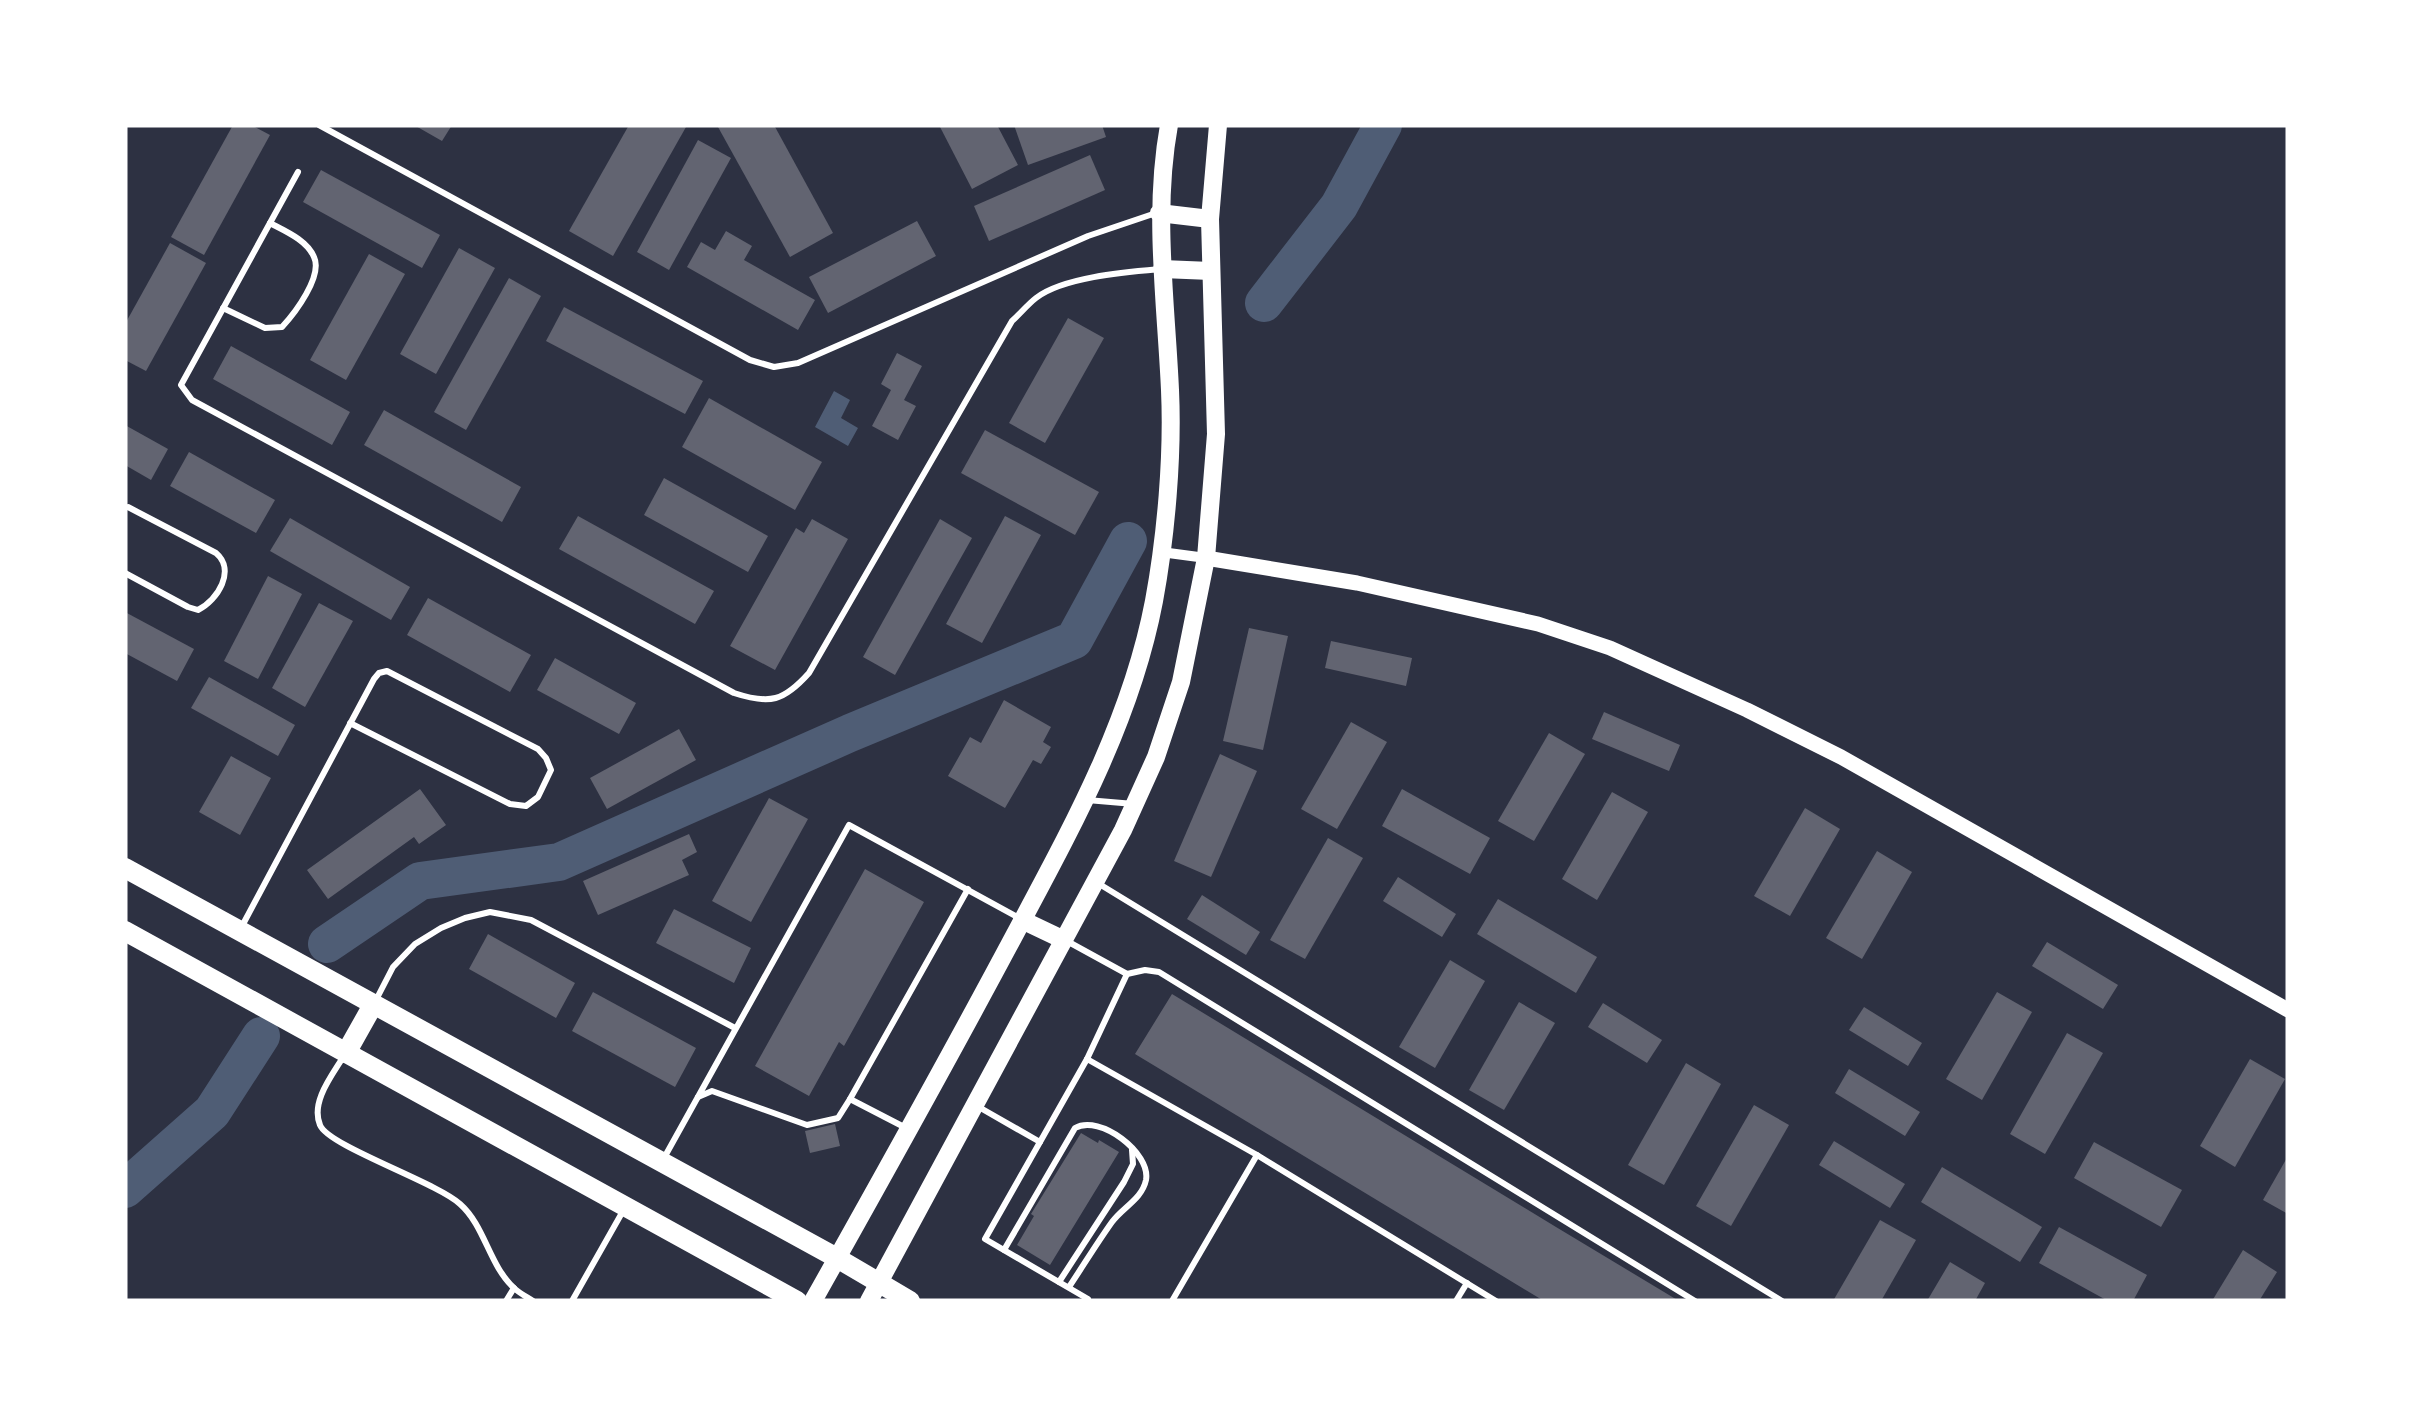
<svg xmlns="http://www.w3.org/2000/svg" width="2413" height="1426" font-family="Poppins,sans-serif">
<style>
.water{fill:#4f5d75}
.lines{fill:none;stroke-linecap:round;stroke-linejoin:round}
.river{stroke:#4f5d75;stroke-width:38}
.building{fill:#626471}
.service{stroke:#fff;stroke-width:6}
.minor{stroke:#fff;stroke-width:10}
.tertiary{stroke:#fff;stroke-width:15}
.secondary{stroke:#fff;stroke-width:18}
.primary{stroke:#fff;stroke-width:20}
</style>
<rect width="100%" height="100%" fill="#2d3142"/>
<path class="water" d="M834 391 850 400 841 418 858 428 848 446 815 427Z"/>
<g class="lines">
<g class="river">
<path d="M1264 303 1339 206 1383 125"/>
<path d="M327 944 420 881 559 862 850 733 1074 640 1128 541"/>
<path d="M125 1189 212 1112 261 1036"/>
</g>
</g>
<g class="building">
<path d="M233 125H251L270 135 204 255 171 237Z"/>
<path d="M414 125H452L442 141Z"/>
<path d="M629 125 686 127 613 256 569 231Z"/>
<path d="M721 125H774L833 233 790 257 718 127Z"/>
<path d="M939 125H997L1018 165 972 189Z"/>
<path d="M1014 125H1102L1106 137 1028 165Z"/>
<path d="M698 140 731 158 669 270 637 252Z"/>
<path d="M1090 155 1105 190 989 241 974 206Z"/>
<path d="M321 170 440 235 422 268 303 202Z"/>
<path d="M917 221 936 256 828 313 809 277Z"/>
<path d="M726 231 752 246 744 260 815 300 798 330 687 267 701 242 715 250Z"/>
<path d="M170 243 206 263 146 371 125 360V324Z"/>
<path d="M459 248 495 268 436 374 400 354Z"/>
<path d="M369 254 405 274 346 380 310 360Z"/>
<path d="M509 278 541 296 466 430 434 412Z"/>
<path d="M564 307 703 381 685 414 546 341Z"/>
<path d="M1068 318 1104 338 1045 443 1009 423Z"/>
<path d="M231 346 350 412 332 445 213 379Z"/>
<path d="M897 353 922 366 904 400 916 406 898 440 872 426 891 390 881 384Z"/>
<path d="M709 398 822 462 795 510 682 447Z"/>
<path d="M384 410 521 487 502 522 364 445Z"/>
<path d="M125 425 168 449 151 480 125 465Z"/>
<path d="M985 430 1099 492 1075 535 961 473Z"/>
<path d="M189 452 275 500 256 533 170 486Z"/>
<path d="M664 478 768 536 748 572 644 515Z"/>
<path d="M578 516 714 591 695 624 559 549Z"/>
<path d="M1005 516 1041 535 982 643 946 624Z"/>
<path d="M290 518 410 587 391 620 270 551Z"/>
<path d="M812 519 848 539 775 670 730 646 796 528 804 533Z"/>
<path d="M940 519 972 538 895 675 863 657Z"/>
<path d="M268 576 302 594 258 679 224 661Z"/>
<path d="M428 598 531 655 510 692 407 635Z"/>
<path d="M319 603 353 621 305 707 272 688Z"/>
<path d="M125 612 194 649 177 681 125 653Z"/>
<path d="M1249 628 1288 636 1263 750 1223 741Z"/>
<path d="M1331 641 1412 658 1406 686 1325 668Z"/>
<path d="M555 658 636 703 619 734 537 690Z"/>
<path d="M209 677 295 725 278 756 191 708Z"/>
<path d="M1004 700 1051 727 1043 742 1051 747 1041 764 1033 760 1005 808 948 776 970 737 981 743Z"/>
<path d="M1604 712 1680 745 1669 771 1592 739Z"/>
<path d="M1351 722 1387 742 1337 829 1301 809Z"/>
<path d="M679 729 696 760 607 809 590 778Z"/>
<path d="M1549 733 1585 754 1534 841 1498 821Z"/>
<path d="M1220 754 1257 771 1211 877 1174 861Z"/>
<path d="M231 756 271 778 240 835 199 812Z"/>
<path d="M420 789 446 825 419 844 414 837 328 899 307 870Z"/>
<path d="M1402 789 1490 838 1470 874 1382 826Z"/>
<path d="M1612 792 1648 812 1597 900 1562 879Z"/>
<path d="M769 798 808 819 751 922 712 901Z"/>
<path d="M1805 808 1840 829 1790 916 1754 896Z"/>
<path d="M689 834 697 852 682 860 689 875 598 915 583 881Z"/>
<path d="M1328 838 1363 858 1305 959 1270 940Z"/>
<path d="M1877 851 1912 872 1862 959 1826 938Z"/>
<path d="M865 869 924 902 844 1046 839 1042 809 1096 755 1066Z"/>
<path d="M1398 877 1456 914 1442 937 1383 901Z"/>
<path d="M1202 895 1260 932 1246 955 1187 919Z"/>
<path d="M1498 899 1597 957 1576 993 1477 934Z"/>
<path d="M674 909 751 948 734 983 656 943Z"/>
<path d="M488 934 575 983 556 1018 469 969Z"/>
<path d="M2047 942 2118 985 2103 1009 2032 966Z"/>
<path d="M1450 960 1485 981 1435 1068 1399 1047Z"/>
<path d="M593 992 696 1048 675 1087 572 1031Z"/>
<path d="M1997 992 2032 1012 1982 1100 1946 1079Z"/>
<path d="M1172 994 1556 1227 1679 1301H1544L1135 1054Z"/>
<path d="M1519 1002 1555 1023 1504 1110 1469 1090Z"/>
<path d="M1603 1003 1662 1040 1647 1063 1588 1027Z"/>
<path d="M1864 1007 1922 1043 1908 1066 1849 1030Z"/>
<path d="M2067 1033 2103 1053 2045 1154 2010 1134Z"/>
<path d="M2250 1059 2285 1079 2235 1167 2200 1146Z"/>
<path d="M1686 1063 1721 1084 1664 1185 1628 1165Z"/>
<path d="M1849 1069 1920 1112 1905 1136 1835 1093Z"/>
<path d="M1754 1105 1789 1125 1731 1226 1696 1206Z"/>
<path d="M835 1124 840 1146 810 1153 805 1131Z"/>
<path d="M1081 1133 1098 1143 1099 1140 1119 1152 1050 1265 1017 1245 1034 1216 1031 1214Z"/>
<path d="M1834 1141 1905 1184 1890 1208 1819 1165Z"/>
<path d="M2094 1142 2182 1190 2161 1227 2074 1178Z"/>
<path d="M2288 1156V1214L2263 1200Z"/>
<path d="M1942 1167 2042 1227 2020 1262 1921 1202Z"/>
<path d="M1880 1220 1916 1240 1881 1301H1833Z"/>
<path d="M2059 1227 2147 1275 2133 1301H2108L2039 1263Z"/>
<path d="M2243 1250 2277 1272 2259 1301H2212Z"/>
<path d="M1950 1262 1985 1283 1975 1301H1927Z"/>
</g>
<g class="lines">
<g class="service">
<path d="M319 125 750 360 774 367 798 363 1088 236 1156 213"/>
<path d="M298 172 181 385 192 400 734 693C770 705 784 701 809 673L1012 321C1020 314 1027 305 1036 298 1063 277 1127 272 1161 269"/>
<path d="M223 308 265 328 282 327C295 313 323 276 314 257 307 240 285 231 270 223"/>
<path d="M125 508 128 507 216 553C236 570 218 600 198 610L188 607 125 573"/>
<path d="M1087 800 1134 804"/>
<path d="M1096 882 1782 1301"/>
<path d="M241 928C285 845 329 762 374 679L379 673 387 671 538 749 546 758 551 770 538 797 526 806 510 804 350 723"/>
<path d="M1127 974 1145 970 1159 972 1695 1301"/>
<path d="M376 1000 393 967 415 944 441 928 465 918 490 912 531 920 735 1028"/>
<path d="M345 1054C334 1073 310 1101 320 1125 328 1146 436 1182 460 1204 485 1226 489 1265 514 1288 519 1293 527 1297 533 1301"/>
<path d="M1087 1059 1257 1155 1172 1301"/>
<path d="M698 1097 712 1091 807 1125 838 1118 850 1099 908 1129"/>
<path d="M850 1099 968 889"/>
<path d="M977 1106 1040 1142 1087 1059 1127 974 1065 940"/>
<path d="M1040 1142 985 1239 1088 1299"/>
<path d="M1257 1155 1496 1301"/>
<path d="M664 1158 849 825 1021 919"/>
<path d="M1004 1250 1075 1128C1100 1114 1151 1153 1146 1180 1142 1199 1123 1207 1112 1222 1097 1243 1083 1266 1069 1287"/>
<path d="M1059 1282 1124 1182 1133 1164 1132 1150"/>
<path d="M506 1301 514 1288"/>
<path d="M572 1301 623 1211"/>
<path d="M1456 1301 1467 1283"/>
</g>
<path class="minor" d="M1161 552 1206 558"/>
<path class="tertiary" d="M1206 558 1357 583 1538 624 1610 648 1747 710 1841 757 2288 1010"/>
<g class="secondary">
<path d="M1159 213 1210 219"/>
<path d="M1162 269 1211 271"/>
<path d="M1022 920 1064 940"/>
<path d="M813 1301C881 1180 949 1058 1014 936 1071 829 1131 722 1154 601 1166 536 1173 456 1170 390 1166 301 1153 213 1169 125"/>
<path d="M869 1301 1123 830 1156 757 1181 682 1206 558 1216 434 1210 219 1218 125"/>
</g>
<g class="primary">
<path d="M125 868 837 1258 910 1301"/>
<path d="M125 931 797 1301"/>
<path d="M346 1053 373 1005"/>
</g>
</g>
<rect width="2413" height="1426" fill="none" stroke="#ffffff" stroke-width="255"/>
</svg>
